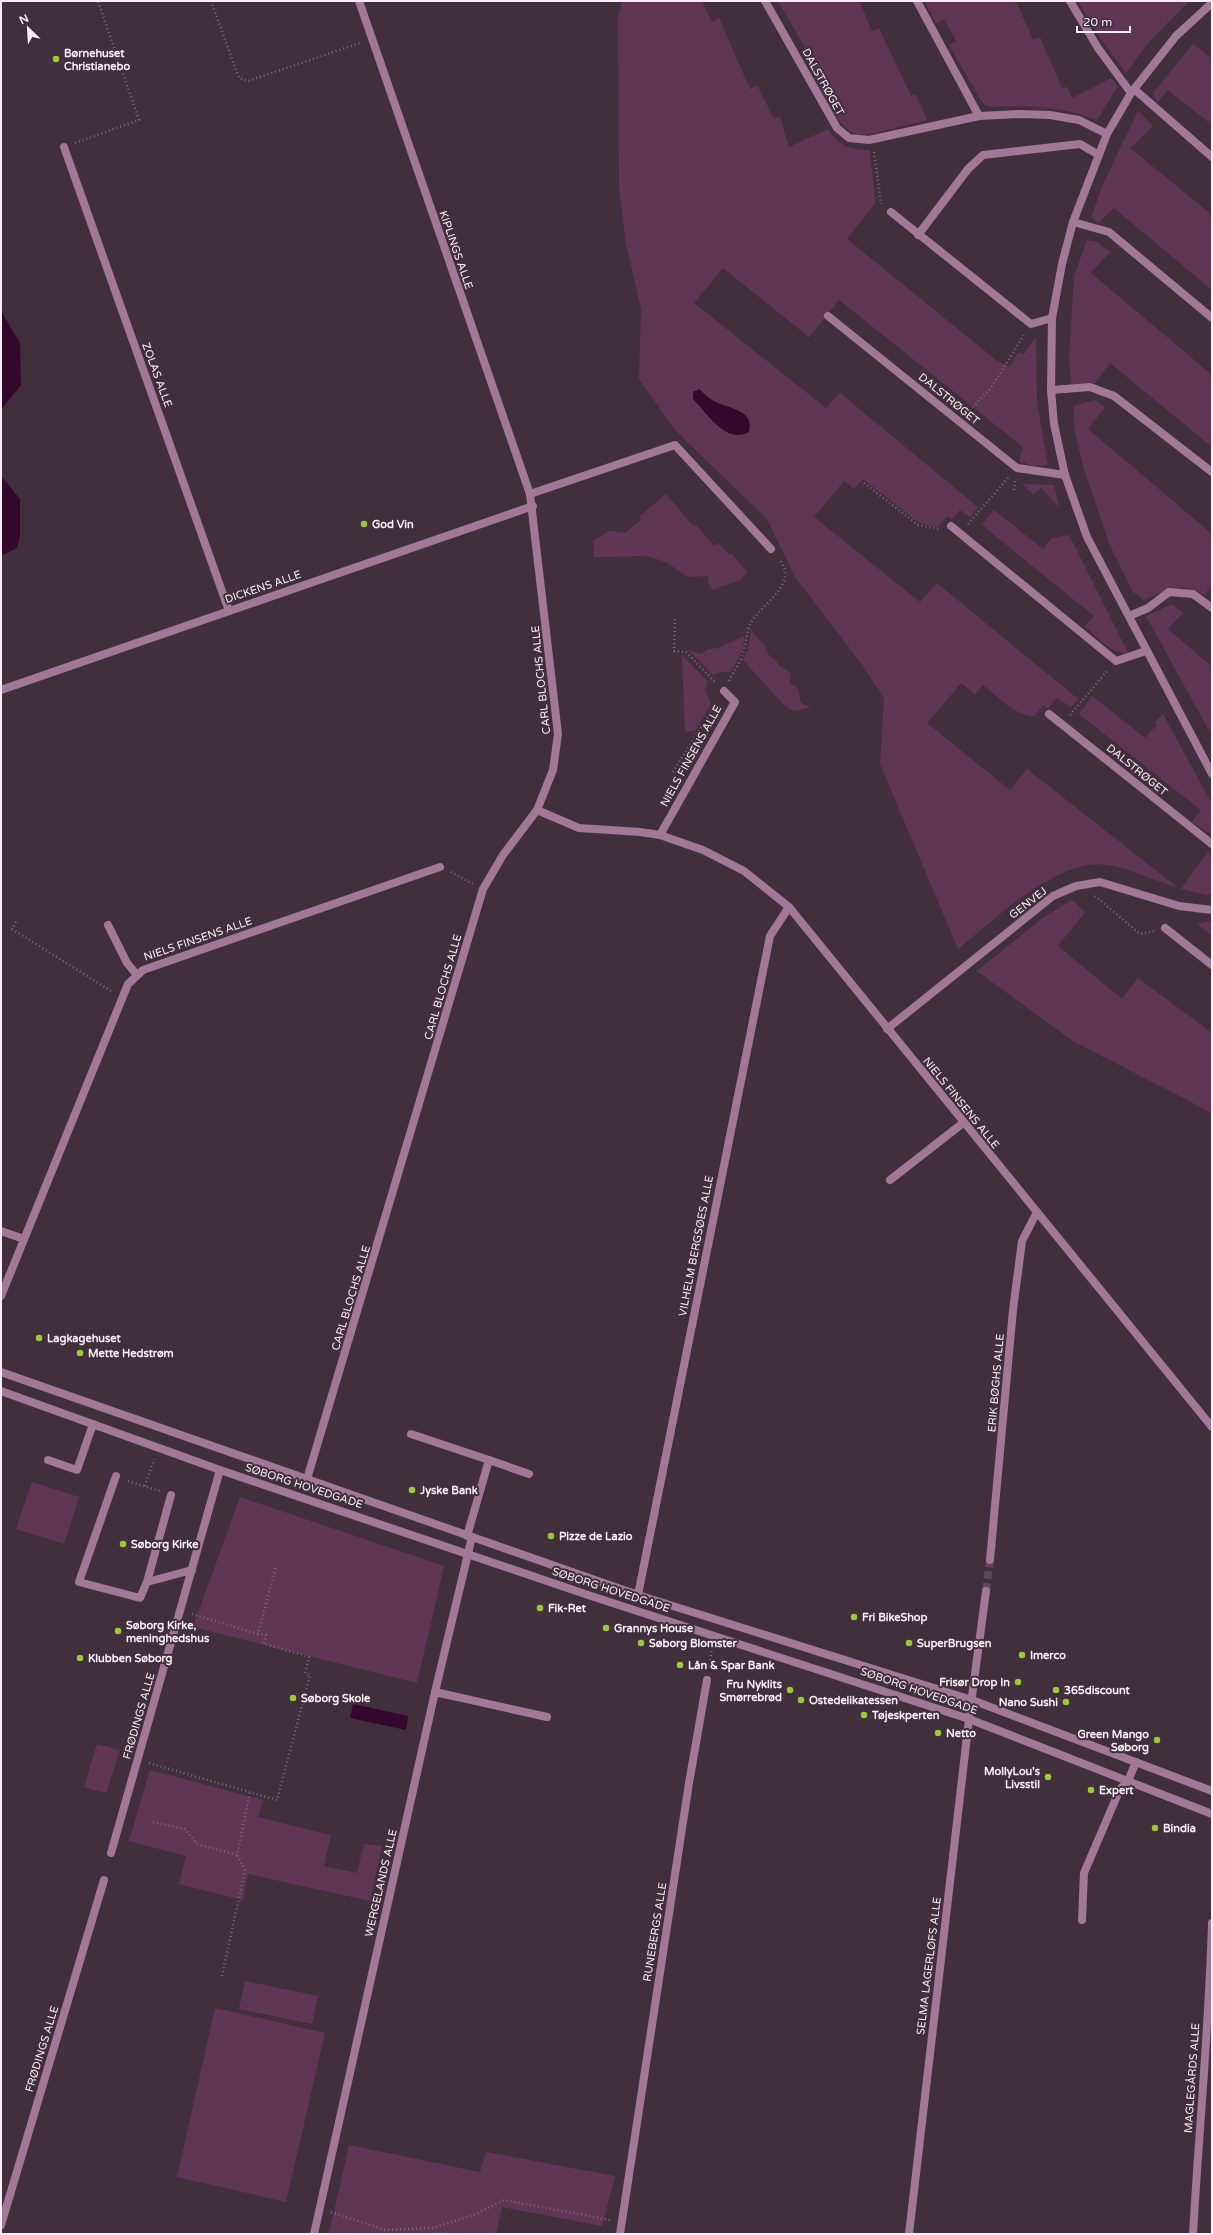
<svg xmlns="http://www.w3.org/2000/svg" width="1213" height="2235" font-family="'Varela Round',sans-serif">
<style>
.green{fill:#5f3755}
.water{fill:#34072c}
.lines{fill:none;stroke-linecap:round;stroke-linejoin:round}
.minor-tunnel{stroke:#5d4c58;stroke-width:8;stroke-dasharray:8 4;stroke-linecap:butt}
.path{stroke:#786974;stroke-width:2.5;stroke-dasharray:1 3;stroke-linecap:butt}
.service{stroke:#a17895;stroke-width:8}
.minor{stroke:#a17895;stroke-width:8}
.tertiary{stroke:#a17895;stroke-width:8}
.poi-dot{fill:#99cb36;stroke:#41303c;stroke-width:1.5}
.labels{text-anchor:middle;dominant-baseline:central;stroke-width:4;stroke-linejoin:round;paint-order:stroke}
.poi-label{font-size:11px;font-weight:bold;fill:#f9eef6;stroke:#41303c;text-anchor:start}
.street-label{font-size:11px;fill:#f9eef6;stroke:#41303c}
</style>
<rect width="100%" height="100%" fill="#41303c"/>
<g class="green">
<path d="M620 1H702L712 22 719 18 750 89 757 85 774 119 780 117 789 147 828 129C838 146 851 150 870 150L875 203 847 239 996 360 1010 367 1018 352 1024 354 1036 337 1037 403 1048 465 1034 466 1019 461 1023 447 839 300 809 337 723 268 694 303 826 408 840 393 978 507 970 517 960 510 952 519 948 516 937 527 923 524 914 519 863 479 854 489 844 481 814 517 920 602 937 583 1078 699 1071 707 1057 698 1048 708 1043 705 1035 716C1016 717 997 696 983 685L975 694 961 683 927 723 1010 790 1027 769 1177 887C1155 881 1129 868 1108 865 1059 856 994 920 958 949L880 764 884 698 860 662 795 577 767 519 676 431 639 379 641 309 626 244 619 186 618 16 622 3Z"/>
<path d="M778 1H859L872 31 879 28 911 96 916 94 927 120C912 123 874 135 861 135 838 133 820 87 810 69L816 66Z"/>
<path d="M924 1H1016L1033 40 1040 37 1062 88 1067 87 1072 98 1111 78 1118 86 1097 120C1063 106 1027 105 990 107L984 104 979 97 949 45 956 41 944 19 936 23Z"/>
<path d="M1078 1H1189L1148 43 1126 73 1100 38Z"/>
<path d="M1193 44 1212 59V125L1168 90 1158 102 1153 93Z"/>
<path d="M1138 111 1153 126 1130 148 1212 215V290L1114 208 1099 222 1091 218 1103 184Z"/>
<path d="M1087 240 1095 241 1110 252 1091 273 1212 375V447L1110 363 1095 383 1071 384 1069 360 1074 276Z"/>
<path d="M1095 400 1105 407 1088 429 1212 534V586L1204 595C1182 580 1166 591 1144 600L1133 592 1109 543 1084 469 1075 433 1073 406Z"/>
<path d="M1022 484 1054 485 1059 507 1041 488 1033 494Z"/>
<path d="M666 494 694 527 696 525 714 546 718 543 729 554 731 553 747 572 740 580 713 590 709 584 708 576 687 577 668 563 648 556 594 557 593 541 609 531 625 533 641 520 640 516Z"/>
<path d="M994 510 1043 549 1052 538 1069 535 1128 653C1111 655 1097 636 1085 626L1094 616 982 525Z"/>
<path d="M1172 604 1183 613 1168 629 1212 667V736L1146 616Z"/>
<path d="M752 627 753 634 763 643 770 657 775 659 779 666 790 672V683L798 688C801 700 797 704 812 707L794 711 784 705 743 660 748 649Z"/>
<path d="M744 636 743 650 730 672H721L713 675 688 650 700 654 709 649 718 648Z"/>
<path d="M682 655 708 682 705 690 711 704 695 731 685 732Z"/>
<path d="M1092 696 1145 738 1157 725 1155 722 1163 714 1212 804V835L1192 822 1201 810 1079 714Z"/>
<path d="M1208 852 1212 855V894L1207 895 1181 889Z"/>
<path d="M1072 900 1085 912 1058 946 1122 999 1138 978 1212 1033V1113L1073 1041 977 971 1044 917Z"/>
<path d="M1212 921V935L1197 924Z"/>
<path d="M32 1482 79 1497 64 1544 16 1529Z"/>
<path d="M240 1497 444 1566 417 1683 193 1627Z"/>
<path d="M97 1744 120 1750 106 1793 84 1787Z"/>
<path d="M150 1770 263 1800 258 1817 331 1835 324 1866 357 1873 364 1844 382 1846 370 1901 248 1874 243 1900 179 1884 186 1856 129 1841Z"/>
<path d="M245 1981 318 1996 312 2024 239 2009Z"/>
<path d="M215 2008 325 2033 286 2202 177 2177Z"/>
<path d="M349 2145 480 2172 486 2152 615 2176 602 2226 502 2207 496 2234H329Z"/>
</g>
<g class="water">
<path d="M1 308 4 316 20 343 21 385 1 410Z"/>
<path d="M699 389C704 393 708 398 714 401 728 409 755 409 749 432 726 445 707 413 693 399V392Z"/>
<path d="M1 476 20 499V536L17 548 1 556Z"/>
<path d="M353 1704 408 1716 406 1730 350 1718Z"/>
</g>
<g class="lines">
<path class="minor-tunnel" d="M986 1591 990 1560"/>
<g class="path">
<path d="M211 1 239 78 248 81 360 43"/>
<path d="M75 143 139 120 98 1"/>
<path d="M874 152 881 204"/>
<path d="M967 413 991 388 1024 335"/>
<path d="M864 483 918 525 939 529"/>
<path d="M1014 490 1015 481"/>
<path d="M968 524 1008 478"/>
<path d="M675 619 674 651 686 652 715 682"/>
<path d="M729 681C733 672 739 665 742 656 746 646 746 630 752 621 764 602 799 584 779 559"/>
<path d="M1070 715 1108 670"/>
<path d="M673 772 717 702"/>
<path d="M451 872 473 884"/>
<path d="M1095 896 1140 934 1154 931"/>
<path d="M16 922 12 929 111 991"/>
<path d="M128 1481 160 1491"/>
<path d="M145 1486 154 1459"/>
<path d="M192 1614 258 1634 276 1566"/>
<path d="M709 1668 712 1649"/>
<path d="M149 1763 277 1800 310 1675 305 1673 309 1657 264 1644 266 1635 258 1634"/>
<path d="M153 1822 185 1829 197 1844 237 1855 250 1792"/>
<path d="M222 1976 245 1870 237 1855"/>
<path d="M331 2212 385 2230 433 2228 476 2214 504 2200 610 2220"/>
</g>
<g class="service">
<path d="M1134 89 1212 157"/>
<path d="M891 212 1031 324 1052 318"/>
<path d="M1073 222 1109 232 1212 318"/>
<path d="M918 235 968 169 983 155 1080 144 1099 155"/>
<path d="M828 316 1017 468 1065 475"/>
<path d="M1051 390 1090 387 1114 396 1212 472"/>
<path d="M530 494 675 445 771 549"/>
<path d="M951 526 1116 661 1146 651"/>
<path d="M1129 616 1148 608 1169 592 1193 594 1212 608"/>
<path d="M1049 714 1212 844"/>
<path d="M108 925 127 963 137 975"/>
<path d="M1165 928 1212 965"/>
<path d="M890 1180 963 1123"/>
<path d="M1 1231 24 1239"/>
<path d="M411 1434 489 1460 467 1536"/>
<path d="M48 1460 77 1470 93 1424"/>
<path d="M489 1460 529 1474"/>
<path d="M116 1476 79 1582 140 1598 147 1582 192 1570"/>
<path d="M147 1582 171 1495"/>
<path d="M435 1692 547 1717"/>
<path d="M1082 1920 1084 1873 1120 1789 1128 1781 1136 1762"/>
</g>
<g class="minor">
<path d="M765 1 837 128 849 138 869 140 979 116 1020 114 1050 115 1079 120 1107 134"/>
<path d="M917 1 979 116"/>
<path d="M1070 1 1098 48 1131 93"/>
<path d="M1212 3 1176 36 1131 93 1107 134 1073 222 1062 264 1052 318 1051 390 1054 424 1065 475 1087 537 1212 774"/>
<path d="M64 147 229 611"/>
<path d="M1 690 533 506"/>
<path d="M537 810 579 828 640 832 660 835 703 850 744 871 789 907 1212 1427"/>
<path d="M660 835 735 702 724 691"/>
<path d="M887 1029 1053 896 1076 886 1100 882 1179 906 1212 910"/>
<path d="M1 1296 128 984 143 970 440 867"/>
<path d="M307 1479 483 889 503 855 537 810 553 770 558 734 530 494 359 1"/>
<path d="M990 1560 1013 1310 1022 1241 1037 1212"/>
<path d="M638 1595 770 936 789 907"/>
<path d="M111 1853 220 1470"/>
<path d="M1 2225 104 1880"/>
<path d="M314 2234 435 1692 472 1537"/>
<path d="M620 2234 689 1783 707 1680"/>
<path d="M909 2234 969 1719 986 1591"/>
<path d="M1193 2234C1199 2130 1209 2027 1212 1923"/>
</g>
<g class="tertiary">
<path d="M1 1372 638 1595 972 1700 1212 1791"/>
<path d="M1 1391 220 1470 588 1595 969 1719 1212 1814"/>
</g>
</g>
<g class="poi-dot">
<circle cx="56" cy="59" r="4"/>
<circle cx="364" cy="524" r="4"/>
<circle cx="39" cy="1338" r="4"/>
<circle cx="80" cy="1353" r="4"/>
<circle cx="412" cy="1490" r="4"/>
<circle cx="551" cy="1536" r="4"/>
<circle cx="123" cy="1544" r="4"/>
<circle cx="540" cy="1608" r="4"/>
<circle cx="854" cy="1617" r="4"/>
<circle cx="606" cy="1628" r="4"/>
<circle cx="118" cy="1631" r="4"/>
<circle cx="641" cy="1643" r="4"/>
<circle cx="909" cy="1643" r="4"/>
<circle cx="1022" cy="1655" r="4"/>
<circle cx="80" cy="1658" r="4"/>
<circle cx="680" cy="1665" r="4"/>
<circle cx="1018" cy="1682" r="4"/>
<circle cx="790" cy="1690" r="4"/>
<circle cx="1056" cy="1690" r="4"/>
<circle cx="293" cy="1698" r="4"/>
<circle cx="801" cy="1700" r="4"/>
<circle cx="1066" cy="1702" r="4"/>
<circle cx="864" cy="1715" r="4"/>
<circle cx="938" cy="1733" r="4"/>
<circle cx="1157" cy="1740" r="4"/>
<circle cx="1048" cy="1777" r="4"/>
<circle cx="1091" cy="1790" r="4"/>
<circle cx="1155" cy="1828" r="4"/>
</g>
<g class="labels">
<g class="poi-label">
<text x="64" y="53">Børnehuset<tspan x="64" dy="13">Christianebo</tspan></text>
<text x="372" y="524">God Vin</text>
<text x="47" y="1338">Lagkagehuset</text>
<text x="88" y="1353">Mette Hedstrøm</text>
<text x="420" y="1490">Jyske Bank</text>
<text x="559" y="1536">Pizze de Lazio</text>
<text x="131" y="1544">Søborg Kirke</text>
<text x="548" y="1608">Fik-Ret</text>
<text x="862" y="1617">Fri BikeShop</text>
<text x="126" y="1625">Søborg Kirke,<tspan x="126" dy="13">meninghedshus</tspan></text>
<text x="614" y="1628">Grannys House</text>
<text x="649" y="1643">Søborg Blomster</text>
<text x="917" y="1643">SuperBrugsen</text>
<text x="1030" y="1655">Imerco</text>
<text x="88" y="1658">Klubben Søborg</text>
<text x="688" y="1665">Lån &amp; Spar Bank</text>
<text x="1010" y="1682" text-anchor="end">Frisør Drop In</text>
<text x="782" y="1684" text-anchor="end">Fru Nyklits<tspan x="782" dy="13">Smørrebrød</tspan></text>
<text x="1064" y="1690">365discount</text>
<text x="301" y="1698">Søborg Skole</text>
<text x="809" y="1700">Ostedelikatessen</text>
<text x="1058" y="1702" text-anchor="end">Nano Sushi</text>
<text x="872" y="1715">Tøjeskperten</text>
<text x="946" y="1733">Netto</text>
<text x="1149" y="1734" text-anchor="end">Green Mango<tspan x="1149" dy="13">Søborg</tspan></text>
<text x="1040" y="1771" text-anchor="end">MollyLou's<tspan x="1040" dy="13">Livsstil</tspan></text>
<text x="1099" y="1790">Expert</text>
<text x="1163" y="1828">Bindia</text>
</g>
<g class="street-label">
<text transform="translate(823 82) rotate(61)">DALSTRØGET</text>
<text transform="translate(456 250) rotate(71)">KIPLINGS ALLE</text>
<text transform="translate(157 375) rotate(70)">ZOLAS ALLE</text>
<text transform="translate(949 399) rotate(39)">DALSTRØGET</text>
<text transform="translate(263 587) rotate(-19)">DICKENS ALLE</text>
<text transform="translate(541 680) rotate(-96)">CARL BLOCHS ALLE</text>
<text transform="translate(691 756) rotate(-61)">NIELS FINSENS ALLE</text>
<text transform="translate(1137 770) rotate(39)">DALSTRØGET</text>
<text transform="translate(1028 903) rotate(-38)">GENVEJ</text>
<text transform="translate(198 939) rotate(-19)">NIELS FINSENS ALLE</text>
<text transform="translate(443 987) rotate(-74)">CARL BLOCHS ALLE</text>
<text transform="translate(961 1103) rotate(51)">NIELS FINSENS ALLE</text>
<text transform="translate(696 1246) rotate(-79)">VILHELM BERGSØES ALLE</text>
<text transform="translate(351 1298) rotate(-73)">CARL BLOCHS ALLE</text>
<text transform="translate(996 1383) rotate(-85)">ERIK BØGHS ALLE</text>
<text transform="translate(304 1486) rotate(18)">SØBORG HOVEDGADE</text>
<text transform="translate(611 1590) rotate(18)">SØBORG HOVEDGADE</text>
<text transform="translate(919 1691) rotate(19)">SØBORG HOVEDGADE</text>
<text transform="translate(139 1716) rotate(-74)">FRØDINGS ALLE</text>
<text transform="translate(381 1883) rotate(-77)">WERGELANDS ALLE</text>
<text transform="translate(655 1932) rotate(-81)">RUNEBERGS ALLE</text>
<text transform="translate(929 1966) rotate(-83)">SELMA LAGERLØFS ALLE</text>
<text transform="translate(42 2049) rotate(-73)">FRØDINGS ALLE</text>
<text transform="translate(1192 2078) rotate(-86)">MAGLEGÅRDS ALLE</text>
</g>
</g>
<rect width="1213" height="2235" fill="none" stroke="#f9eef6" stroke-width="4"/>
<g transform="translate(28 28) rotate(335)" stroke="#41303c" stroke-width="3" paint-order="stroke">
<path d="M0-3L7 15L0 10L-7 15Z" fill="#f9eef6"/>
<text y="-6" font-size="11" font-weight="bold" text-anchor="middle" fill="#f9eef6">N</text>
</g>
<path d="M1077 26v6h53v-6" fill="none" stroke="#f9eef6" stroke-width="2"/>
<text x="1083" y="26" font-size="12" fill="#f9eef6" stroke="#41303c" stroke-width="3" paint-order="stroke">20 m</text>
</svg>
